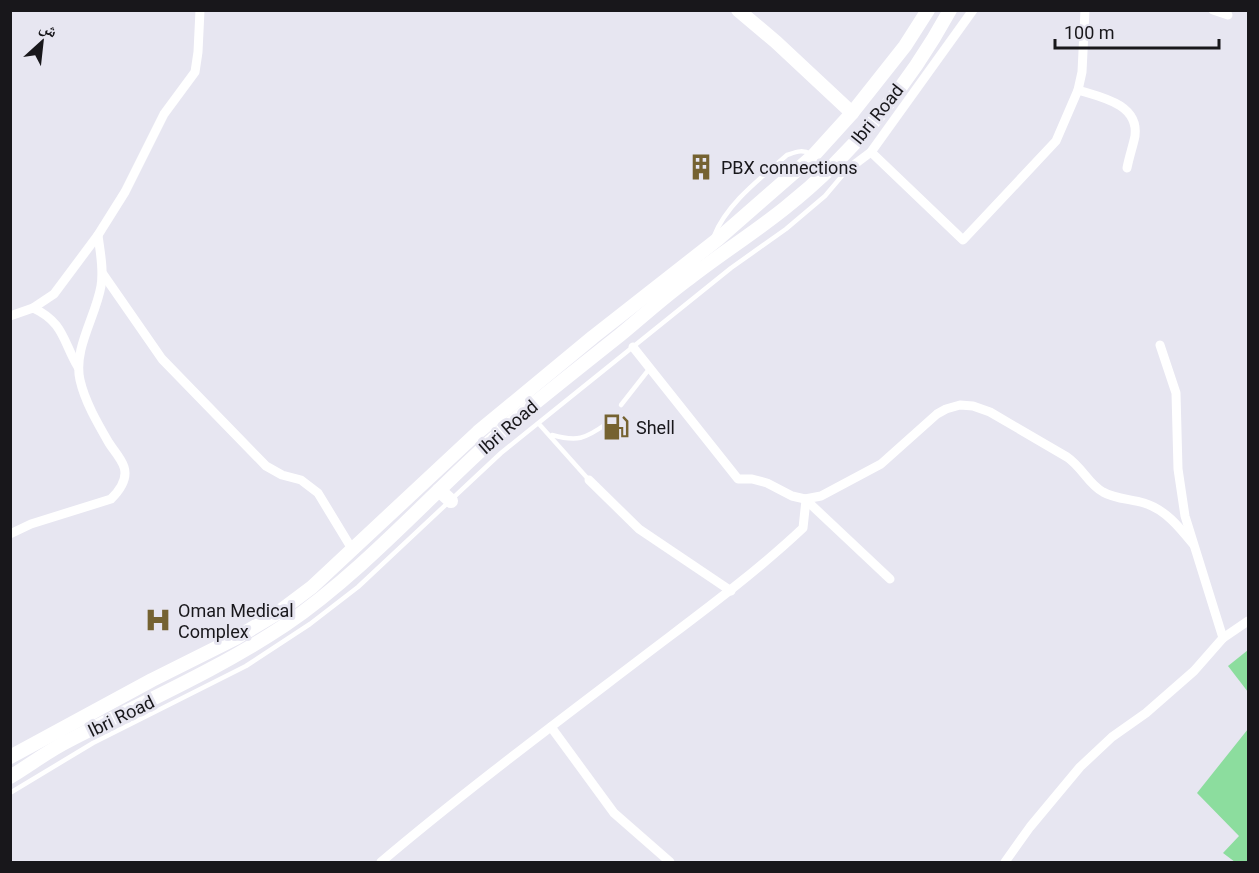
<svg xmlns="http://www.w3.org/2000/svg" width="1259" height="873" font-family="Roboto,'Noto Naskh Arabic',sans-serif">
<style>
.green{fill:#8cdd9e}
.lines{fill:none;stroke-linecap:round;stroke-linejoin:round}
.service{stroke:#fff;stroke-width:4.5}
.minor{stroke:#fff;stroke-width:9}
.secondary{stroke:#fff;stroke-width:14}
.labels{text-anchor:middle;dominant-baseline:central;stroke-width:6;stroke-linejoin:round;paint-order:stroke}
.street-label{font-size:18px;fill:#18171b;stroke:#e7e6f1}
.poi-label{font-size:18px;fill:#18171b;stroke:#e7e6f1;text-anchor:start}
</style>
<rect width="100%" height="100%" fill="#e7e6f1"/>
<g class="green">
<path d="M1248 650V692L1228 666Z"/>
<path d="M1248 729V862H1235L1223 853 1239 836 1197 793Z"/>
</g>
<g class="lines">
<g class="service">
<path d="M714 236C727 203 761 178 787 155 796 152 802 149 811 154"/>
<path d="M621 405 650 368"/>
<path d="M539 424 589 480"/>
<path d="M552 435C577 442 585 439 606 424"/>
<path d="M10 793 93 743 246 666 310 624 358 587 501 453 731 268 786 229 825 196 847 170"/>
</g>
<g class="minor">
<path d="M1213 10 1228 15"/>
<path d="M1078 90C1101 97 1139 104 1135 136 1133 146 1129 157 1127 168"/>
<path d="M871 152 963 240 1056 141 1078 90 1082 72 1085 10"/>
<path d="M847 170 871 152 973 10"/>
<path d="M103 274 162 359 266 466 282 475 301 480 318 493 352 549"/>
<path d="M33 308C64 322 63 342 78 367"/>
<path d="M10 316 33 308 54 294 98 235 125 192 164 114 195 72 198 52 200 10"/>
<path d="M633 347 738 479H752L767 483 792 496 805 499 821 496 881 464 937 414 946 409 960 405 973 406 990 412 1067 457C1082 467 1089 485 1103 492 1115 499 1131 499 1144 503 1165 509 1180 528 1193 544"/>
<path d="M589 480 639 529 731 591"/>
<path d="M805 499 890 579"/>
<path d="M10 534 31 524 111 499C119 491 128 479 124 467 121 458 114 451 109 443 98 424 85 402 80 380 73 349 96 316 101 286 104 269 100 252 98 235"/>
<path d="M1223 638 1248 621"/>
<path d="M551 727 614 813 670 862"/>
<path d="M381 862C465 791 552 726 640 659 695 617 752 576 803 528L806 500"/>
<path d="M1005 862 1030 827 1080 767 1112 737 1146 713 1194 671 1223 638 1185 516 1178 469 1176 393 1160 345"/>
</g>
<g class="secondary">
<path d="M738 10 776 42 852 113"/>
<path d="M439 490 451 501"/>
<path d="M10 757 152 680 236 638 276 614 312 587 478 432 593 337 718 239 813 156 852 113 905 46 928 10"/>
<path d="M10 777C30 765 48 751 68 741 141 703 216 671 285 625 371 566 439 484 519 416 552 389 586 362 620 335 643 316 666 295 691 277 722 253 755 232 785 208 852 155 909 85 950 10"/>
</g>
</g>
<defs>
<g id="building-bare" transform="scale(2.07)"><path d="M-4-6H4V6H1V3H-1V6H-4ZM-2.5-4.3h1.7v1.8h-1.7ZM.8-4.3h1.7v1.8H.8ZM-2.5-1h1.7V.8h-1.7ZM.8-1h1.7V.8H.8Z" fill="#756231" stroke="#e7e6f1" stroke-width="2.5" paint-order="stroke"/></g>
<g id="fuel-bare" transform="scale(2.07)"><path d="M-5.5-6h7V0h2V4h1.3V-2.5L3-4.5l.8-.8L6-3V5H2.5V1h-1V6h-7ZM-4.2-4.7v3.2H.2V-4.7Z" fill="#756231" stroke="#e7e6f1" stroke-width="2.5" paint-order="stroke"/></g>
<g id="hospital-bare" transform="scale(2.07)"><path d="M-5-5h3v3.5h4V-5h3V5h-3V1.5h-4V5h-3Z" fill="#756231" stroke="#e7e6f1" stroke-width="2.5" paint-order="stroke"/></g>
</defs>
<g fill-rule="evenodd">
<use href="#building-bare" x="701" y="167"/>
<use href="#fuel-bare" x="616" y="427"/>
<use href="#hospital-bare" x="158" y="620"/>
</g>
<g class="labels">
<g class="street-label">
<text transform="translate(877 114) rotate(-51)">Ibri Road</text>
<text transform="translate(508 427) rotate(-41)">Ibri Road</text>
<text transform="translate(121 716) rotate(-26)">Ibri Road</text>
</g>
<g class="poi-label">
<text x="721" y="167">PBX connections</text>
<text x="636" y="427">Shell</text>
<text x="178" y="610">Oman Medical<tspan x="178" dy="21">Complex</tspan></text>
</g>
</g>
<rect width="1259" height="873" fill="none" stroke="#18171b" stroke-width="24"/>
<g transform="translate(42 42) rotate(27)" stroke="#e7e6f1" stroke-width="4.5" paint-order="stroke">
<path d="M0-4.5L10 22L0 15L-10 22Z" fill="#18171b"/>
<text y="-9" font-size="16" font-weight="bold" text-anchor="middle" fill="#18171b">ش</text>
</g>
<path d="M1055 39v9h164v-9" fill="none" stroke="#18171b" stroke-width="3"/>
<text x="1064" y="39" font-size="18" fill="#18171b" stroke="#e7e6f1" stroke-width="4.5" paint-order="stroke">100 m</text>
</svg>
